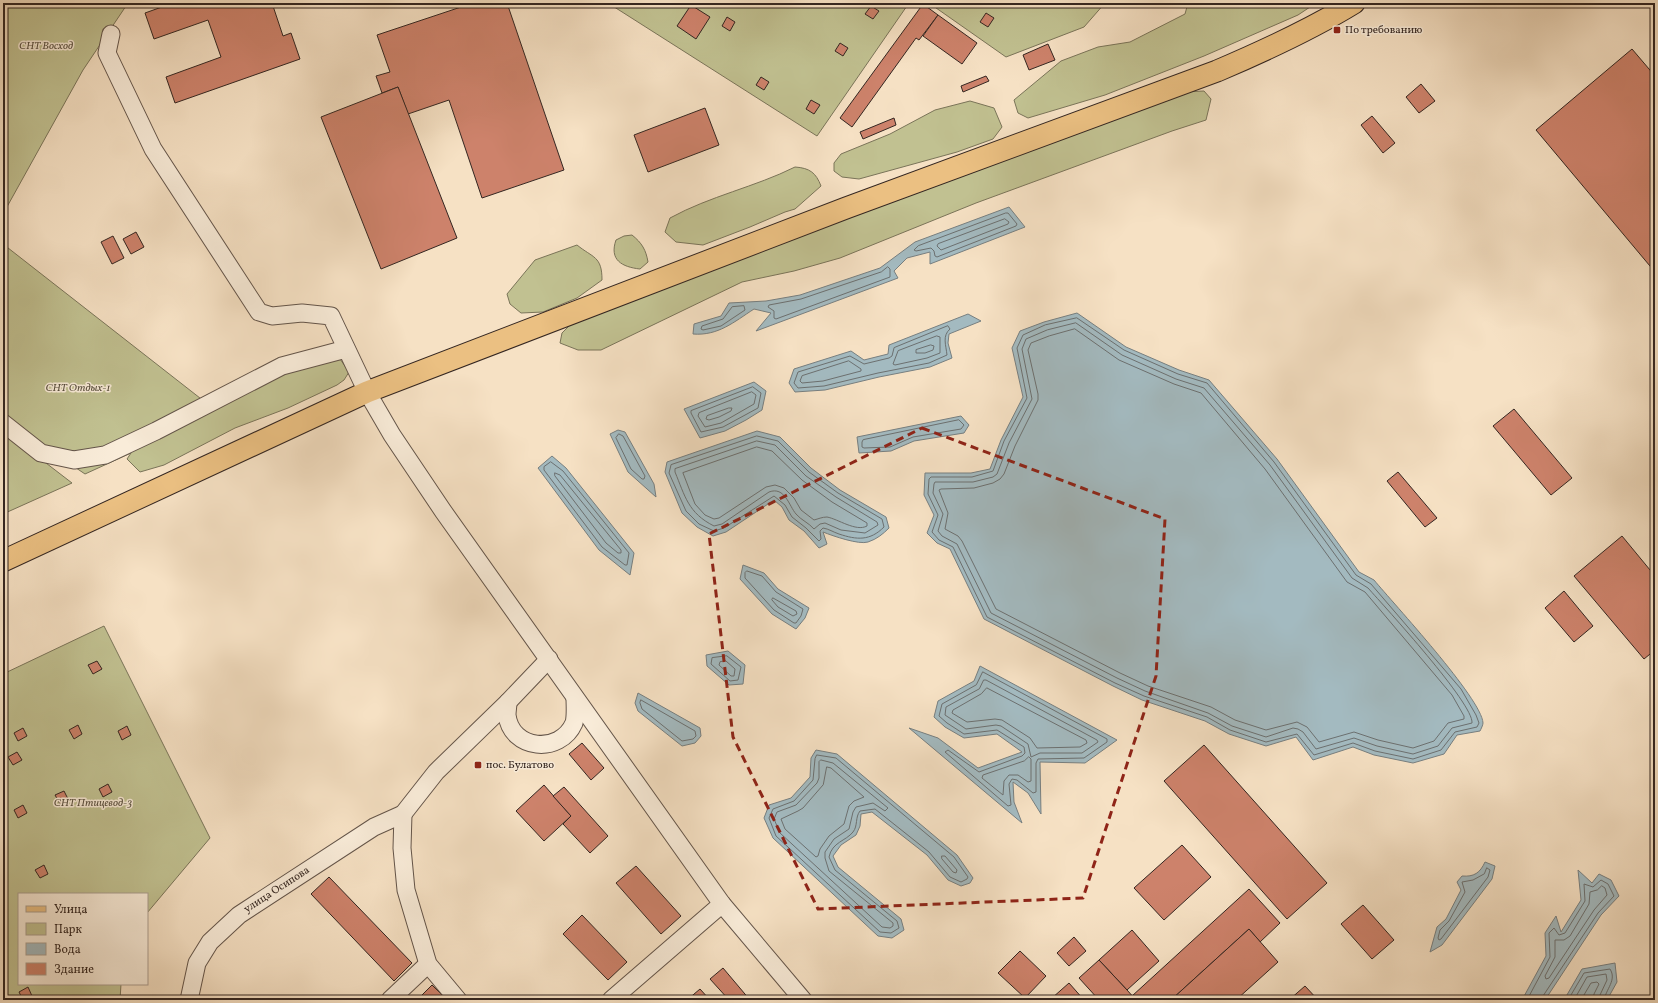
<svg xmlns="http://www.w3.org/2000/svg" width="1658" height="1003" font-family="Vollkorn,serif">
<style>
.green{fill:#c1c191;stroke:#7a7459}
.water{fill:#a3bac0;stroke:#777f80}
.lines{fill:none;stroke-linecap:round;stroke-linejoin:round}
.shore{stroke:#6c7070;stroke-width:1}
.building{fill:#cd826b;stroke:#342621}
.minor-casing{stroke:#64554a;stroke-width:19}
.major-casing{stroke:#342621;stroke-width:23}
.minor{stroke:#f9ecd9;stroke-width:17}
.major{stroke:#ebc082;stroke-width:21}
.marked{fill:none;stroke:#8f2418;stroke-width:3;stroke-dasharray:8 5;stroke-linejoin:round}
.poi-dot{fill:#8f2418;stroke:#f9ecd9;stroke-width:1.5}
.labels{text-anchor:middle;dominant-baseline:central;stroke-width:3;stroke-linejoin:round;paint-order:stroke}
.poi-label{font-size:11px;fill:#342621;stroke:#f9ecd9;text-anchor:start}
.park-label{font-size:11px;font-style:italic;fill:#574d3d;stroke:#f9ecd9}
.street-label{font-size:11px;fill:#342621;stroke:#f9ecd9}
</style>
<rect width="100%" height="100%" fill="#f6e1c4"/>
<filter id="stains"><feTurbulence type="fractalNoise" baseFrequency=".005" numOctaves="4"/><feColorMatrix values="0 0 0 0 .2 0 0 0 0 .09 0 0 0 0 .02 0 0 0 .5 -.17"/></filter>
<radialGradient id="worn" r=".72"><stop offset=".6" stop-color="#630" stop-opacity="0"/><stop offset="1" stop-color="#630" stop-opacity=".3"/></radialGradient>
<g class="green">
<path d="M3 3H128L83 70 3 214Z"/>
<path d="M608 3H909L817 136Z"/>
<path d="M929 3H1105L1084 27 1006 57Z"/>
<path d="M1188 3H1316L1298 15 1204 56 1105 95 1028 118 1018 113 1014 100 1061 61 1098 47 1130 42 1185 14Z"/>
<path d="M1204 91 1211 99 1206 120 1172 131 976 203 840 258 794 271 742 282 601 350H578L560 343 562 333 575 320 1183 92Z"/>
<path d="M970 101 994 108 1002 127 993 139 957 152 859 179 842 177 834 171V163L841 154 890 134 935 110Z"/>
<path d="M795 167C810 168 816 173 821 186L795 209 785 212 750 227 703 245 676 242 665 232 670 218C710 196 755 187 795 167Z"/>
<path d="M632 235C642 243 646 250 648 262L640 269C622 267 609 260 616 240L624 236Z"/>
<path d="M3 244 214 409 289 370 338 356 349 372 344 380 337 385 288 408 235 428 164 465 140 472 127 459 131 453 85 474 45 447 3 414Z"/>
<path d="M577 245C593 258 602 256 602 280L577 298 543 312 521 313 510 304 507 294 535 260Z"/>
<path d="M3 430 72 483 3 514Z"/>
<path d="M104 626 210 838 147 913V894H19V984H121L120 1000H3V674Z"/>
</g>
<g class="water">
<path d="M1009 207 1025 227 930 264V252L907 258 894 271 898 278 756 331 771 313 754 309C734 322 718 336 693 334L694 324 721 316 729 303 766 301 800 295 880 268 915 242Z"/>
<path d="M1077 313 1126 347 1179 370 1209 380 1277 459 1359 572 1374 580C1393 603 1482 699 1483 723 1483 725 1481 729 1480 731L1457 735 1444 754 1413 763 1374 755 1353 747 1313 760 1296 737 1266 746 1229 734 1205 721 1142 700 1113 686 984 619 950 549 937 543 927 533 934 515 924 495 925 473H971L990 469 1001 440 1023 397 1012 348 1020 331 1044 322Z"/>
<path d="M968 314 981 321 949 334 948 343 952 358 930 367 879 377 825 390 795 392 789 383 794 369 851 351 864 360 888 354 889 345Z"/>
<path d="M754 382 766 391 762 410 746 420 725 431 700 438 684 409Z"/>
<path d="M961 416 969 425 964 433 914 441 891 451 859 453 857 437Z"/>
<path d="M618 430 625 432 654 484 656 497 628 472 610 434Z"/>
<path d="M757 431 780 437 811 468 840 490 886 517 889 528C883 534 877 539 868 542 859 545 833 536 823 532L827 544 819 548 804 531 789 520 782 507 774 500 726 532 713 536 697 527 682 513 665 472 667 462Z"/>
<path d="M552 456 566 468 634 553 630 575 599 550 538 468Z"/>
<path d="M743 565 764 573 778 589 809 608 805 618 796 629 772 614 740 579Z"/>
<path d="M728 651 745 665 743 684 729 685 707 666 706 655Z"/>
<path d="M980 666 1117 740 1085 763 1040 762 1041 814 1028 793 1013 782 1014 802 1022 823 909 728 938 738 978 768 1022 752 997 734 964 738 945 727 934 717 938 701 974 681Z"/>
<path d="M638 693 700 728 701 736 695 743 682 746 638 711 635 703Z"/>
<path d="M816 750 837 754 957 855 973 878 970 883 961 886 948 880 927 855 872 812 861 814 860 826 856 835 841 845 833 856 838 867 901 919 904 930 892 938 878 936 773 838 764 818 769 805 791 798 810 777 811 758Z"/>
<path d="M1485 862 1495 866 1492 879 1442 945 1430 952 1437 927 1446 919 1461 890 1457 882 1462 876C1474 877 1480 873 1485 862Z"/>
<path d="M1578 870 1592 883 1599 874 1611 880 1619 896 1601 915 1545 1000H1522L1546 956 1545 933 1556 916 1561 932 1581 900Z"/>
<path d="M1615 963 1617 982 1607 1000H1564L1582 969Z"/>
</g>
<g class="lines">
<g class="shore">
<path d="M1006 213H1008L1017 224 1016 226 937 257 935 256 934 251 931 248 916 251 914 250 918 246Z"/>
<path d="M1005 219 1009 222 1008 224 941 250 937 246 938 244Z"/>
<path d="M888 267 890 269V277L776 319 774 318V311L768 307 769 305 801 299 881 272Z"/>
<path d="M744 306 745 310 721 326 703 330 701 329 702 326 723 319 732 307Z"/>
<path d="M1077 318 1124 350 1178 374 1207 383 1274 462 1356 575 1371 584 1461 689 1476 715 1479 723 1477 727 1455 732 1441 750 1413 759 1375 751 1353 743 1314 755 1297 734 1266 742 1230 730 1207 717 1144 696 1115 683 987 617 953 547 939 540 932 532 938 515 928 494 929 479 931 477H972L993 471 1004 441 1027 398 1017 348 1023 335 1045 325Z"/>
<path d="M1076 323 1122 355 1176 379 1204 388 1270 465 1352 578 1368 588C1385 607 1474 704 1472 723L1452 728 1438 746 1413 754 1377 746 1354 738 1316 749 1303 732 1298 729 1293 728 1266 737 1232 726 1208 713 1145 691 1117 678 991 613 957 544 942 536 938 531 943 514 933 493 934 484 935 482H973L993 477 997 474 1009 443 1032 399 1022 349 1026 339 1047 330Z"/>
<path d="M948 326 950 329C942 336 946 345 947 355L929 363 878 373 824 386 798 388 794 383 798 372 850 356 864 364 889 358 892 356 894 348Z"/>
<path d="M1075 329 1119 360 1174 384 1201 393 1265 469 1347 582 1365 592 1452 695 1464 716V719L1448 723 1434 741 1413 748 1378 740 1354 732 1319 742 1307 727 1297 722 1266 730 1235 720 1211 707 1148 686 1120 673 996 609 962 541 958 536 945 529 948 513 939 490 941 489 974 488 993 483 1000 479 1004 474 1015 446 1038 400V394L1028 350 1031 343 1049 336Z"/>
<path d="M937 336 940 337V353L927 358 895 365 893 364 898 351Z"/>
<path d="M931 345 934 346 933 350 925 353H916V350Z"/>
<path d="M849 361 861 369V371L823 381 802 383 800 381 802 376Z"/>
<path d="M753 387 761 393 758 408 723 427 701 432 691 413V411Z"/>
<path d="M752 392 756 395 754 404 721 423 705 427 698 416 699 413Z"/>
<path d="M729 408H732L731 411 719 417 709 420 706 419 707 416Z"/>
<path d="M959 420 964 425 961 429 913 437 890 447 864 448 862 447V442L863 440Z"/>
<path d="M619 434 623 436 645 476 644 479H642L631 469 616 438Z"/>
<path d="M757 436 778 441 809 472 838 493 882 519 884 527C870 541 857 540 839 534 833 532 829 529 823 528L820 531 821 539 819 541 806 528 792 517 785 505 774 496 724 528 714 531 699 524 686 511 669 473 671 465Z"/>
<path d="M757 441 775 445 806 476 836 497 877 522 878 525 865 533 841 530 825 523 820 524 814 529C809 523 801 520 796 514 789 506 785 486 769 492L722 524 714 526C688 513 685 496 675 472V469Z"/>
<path d="M757 447 772 451 802 480 832 502 867 523V526C856 532 838 519 827 517 822 517 818 519 814 520L801 510 794 498 784 488 775 485 766 487 719 518 714 519 705 515 695 504 683 473Z"/>
<path d="M551 462 563 471 629 553 627 565H625L602 547 544 470V467Z"/>
<path d="M555 473 560 475 621 550V553H618L606 543 555 476Z"/>
<path d="M747 571 762 576 776 592 803 609 801 616 796 623H794L774 610 745 578V573Z"/>
<path d="M773 598 796 611 797 614 793 616 778 607 772 600Z"/>
<path d="M727 656 741 667 738 680 730 681 711 664 712 658Z"/>
<path d="M726 661 735 669 734 676H731L719 665 720 662Z"/>
<path d="M983 672 1107 739V742L1084 758 1038 759 1036 763V792L1033 793 1017 780 1012 779 1009 784 1011 805 1008 806 945 752 948 750 979 772 1022 756 1025 753 1024 747 997 730 964 734 947 723 939 716 942 704 976 685Z"/>
<path d="M984 680H986L1097 740 1098 742 1082 753H1040L1031 757 1028 744 1001 726 996 725 966 729 945 715 946 707 979 689Z"/>
<path d="M987 688 1086 740 1087 743 1080 747 1037 748 1030 738 1002 720 995 719 967 722 952 713 953 710 981 694Z"/>
<path d="M641 700 695 731 696 736 693 739 682 741 642 709 640 703Z"/>
<path d="M817 755 836 758 954 857 968 877 967 879 961 882 950 877 929 852 875 809 860 811C855 817 858 826 853 832 846 841 832 842 829 857L835 870 897 921 899 928 891 933 880 932 776 836 769 818 773 809 794 801 813 780 815 759Z"/>
<path d="M1029 757 1031 759V781L1028 782 1018 775H1009L1004 781 1003 795 982 778 983 775 1024 761Z"/>
<path d="M821 760 833 763 888 808 885 811 873 803 856 807 853 812 849 829 834 839 825 852V858L829 871 893 923V926L890 928 882 927 780 833 774 819 777 812 796 805 817 783 819 778V762Z"/>
<path d="M827 767 831 768 864 797 854 801 849 806 844 824 829 836 820 849 818 856 816 857 785 829 781 819 798 811 803 808 823 785Z"/>
<path d="M942 856H945L957 870 956 873 953 872 942 859Z"/>
<path d="M1487 868 1490 870 1488 877 1441 939 1439 940 1438 938 1440 930 1449 921 1465 892 1462 882 1473 880 1484 874Z"/>
<path d="M1602 886 1605 888 1607 895 1594 910 1549 978 1546 979 1545 976 1555 957V940H1564L1570 936 1589 904 1590 892 1597 890Z"/>
<path d="M1527 1000 1550 957 1549 933 1554 928 1559 935 1565 933 1585 901 1584 884 1593 887 1601 880 1608 884 1614 896 1598 913 1543 996 1542 1000"/>
<path d="M1568 1000 1584 973 1610 969C1617 980 1606 989 1604 1000"/>
<path d="M1574 1000 1587 977 1606 974 1607 980 1600 995 1599 1000"/>
<path d="M1581 1000 1591 983 1597 982 1599 984 1594 994 1593 1000"/>
</g>
</g>
<g class="building">
<path d="M173 3H272L283 36 291 33 300 59 175 103 166 77 221 57 208 20 154 39 145 13Z"/>
<path d="M473 3H507L564 170 482 198 449 100 408 114 398 87 382 93 376 76 390 72 377 35Z"/>
<path d="M923 4 938 15 919 40 916 38 852 127 840 118Z"/>
<path d="M691 5 710 17 696 39 677 26Z"/>
<path d="M871 6 879 11 873 19 865 14Z"/>
<path d="M986 13 994 18 988 27 980 22Z"/>
<path d="M938 15 977 43 962 64 923 36Z"/>
<path d="M727 17 735 22 730 31 722 26Z"/>
<path d="M840 43 848 48 843 56 835 51Z"/>
<path d="M1048 44 1055 60 1029 70 1023 55Z"/>
<path d="M1632 49 1655 76V272L1536 130Z"/>
<path d="M986 76 989 81 963 92 961 86Z"/>
<path d="M761 77 769 82 764 90 756 85Z"/>
<path d="M1421 84 1435 101 1419 113 1406 97Z"/>
<path d="M398 87 457 238 381 269 321 117Z"/>
<path d="M811 100 820 105 814 114 806 109Z"/>
<path d="M705 108 719 145 648 172 634 135Z"/>
<path d="M1372 116 1395 143 1383 153 1361 125Z"/>
<path d="M894 118 896 125 863 139 860 132Z"/>
<path d="M136 232 144 247 131 254 123 239Z"/>
<path d="M113 236 124 258 112 264 101 242Z"/>
<path d="M1514 409 1572 478 1551 495 1493 426Z"/>
<path d="M1398 472 1437 518 1425 527 1387 481Z"/>
<path d="M1622 536 1655 576V650L1644 659 1574 576Z"/>
<path d="M1564 591 1593 626 1574 642 1545 608Z"/>
<path d="M97 661 102 669 93 674 88 665Z"/>
<path d="M78 725 82 734 74 739 69 730Z"/>
<path d="M127 726 131 735 122 740 118 731Z"/>
<path d="M23 728 27 736 18 741 14 733Z"/>
<path d="M582 743 604 768 591 780 569 754Z"/>
<path d="M1204 745 1327 883 1287 919 1164 781Z"/>
<path d="M17 752 22 760 13 765 8 757Z"/>
<path d="M108 784 112 792 103 797 99 789Z"/>
<path d="M544 785 571 816 544 841 516 811Z"/>
<path d="M564 787 608 836 590 853 563 824 571 816 553 796Z"/>
<path d="M64 791 68 799 60 804 55 795Z"/>
<path d="M23 805 27 813 18 818 14 810Z"/>
<path d="M1182 845 1211 877 1164 920 1134 888Z"/>
<path d="M44 865 48 874 40 878 35 870Z"/>
<path d="M636 866 681 916 661 934 616 883Z"/>
<path d="M329 877 412 963 394 981 311 894Z"/>
<path d="M1249 889 1280 923 1260 942 1249 929 1171 1000H1136L1132 996Z"/>
<path d="M1363 905 1394 940 1372 959 1341 924Z"/>
<path d="M582 915 627 962 608 980 563 934Z"/>
<path d="M1249 929 1278 962 1236 1000H1171Z"/>
<path d="M1132 930 1159 961 1127 990 1099 960Z"/>
<path d="M1074 937 1086 951 1069 966 1057 953Z"/>
<path d="M1020 951 1046 976 1025 998 998 973Z"/>
<path d="M1099 960 1127 990 1136 1000H1099L1079 978Z"/>
<path d="M723 968 750 1000H729L710 979Z"/>
<path d="M1069 983 1084 1000H1054L1052 998Z"/>
<path d="M432 985 447 1000H417Z"/>
<path d="M1305 986 1318 1000H1289Z"/>
<path d="M28 987 32 996 23 1000 19 992Z"/>
<path d="M700 989 710 1000H687Z"/>
</g>
<g class="lines">
<g class="minor-casing">
<g id="minor">
<path d="M111 34 107 53 153 149 259 312 272 316 302 313 331 316 367 392 392 435 443 511 722 904 803 1000"/>
<path d="M3 423 41 453 74 460 105 455 156 431 282 366 346 349"/>
<path d="M508 702C508 706 507 711 507 715 511 750 560 755 574 723 576 716 575 705 575 698"/>
<path d="M403 814 402 848 406 890 428 964 458 1000"/>
<path d="M189 1000 197 963 210 942 239 915 374 827 403 814 436 772 508 702 549 659"/>
<path d="M390 1000 428 964"/>
<path d="M611 1000 722 904"/>
</g>
</g>
<g class="major-casing">
<path id="major" d="M3 561 367 392 846 208 1217 71C1264 51 1310 30 1354 3"/>
</g>
<use href="#minor" class="minor"/>
<use href="#major" class="major"/>
</g>
<path class="marked" d="M922 428 1165 519 1156 676 1083 898 818 909 733 737 709 534Z"/>
<g class="poi-dot">
<rect x="1333" y="26" width="8" height="8" rx="2"/>
<rect x="474" y="761" width="8" height="8" rx="2"/>
</g>
<g class="labels">
<g class="poi-label">
<text x="1345" y="30">По требованию</text>
<text x="486" y="765">пос. Булатово</text>
</g>
<g class="park-label">
<text x="46" y="46">СНТ Восход</text>
<text x="78" y="388">СНТ Отдых-1</text>
<text x="93" y="803">СНТ Птицевод-3</text>
</g>
<g class="street-label">
<text transform="translate(277 890) rotate(-33)">улица Осипова</text>
</g>
</g>
<rect width="1658" height="1003" fill="none" stroke="#f6e1c4" stroke-width="16"/>
<rect x="4" y="4" width="1650" height="995" fill="none" stroke="#342621" stroke-width="2"/>
<rect x="8" y="8" width="1642" height="987" fill="none" stroke="#342621"/>
<rect x="18" y="893" width="130" height="92" fill="#f9ecd9" stroke="#aa9d8f"/>
<rect x="26" y="906" width="20" height="6" fill="#ebc082" stroke="#aa9d8f"/>
<text x="54" y="913" font-size="12" fill="#342621">Улица</text>
<rect x="26" y="923" width="20" height="12" fill="#c1c191" stroke="#aa9d8f"/>
<text x="54" y="933" font-size="12" fill="#342621">Парк</text>
<rect x="26" y="943" width="20" height="12" fill="#a3bac0" stroke="#aa9d8f"/>
<text x="54" y="953" font-size="12" fill="#342621">Вода</text>
<rect x="26" y="963" width="20" height="12" fill="#cd826b" stroke="#aa9d8f"/>
<text x="54" y="973" font-size="12" fill="#342621">Здание</text>
<rect width="100%" height="100%" filter="url(#stains)"/>
<rect width="100%" height="100%" fill="url(#worn)"/>
</svg>
